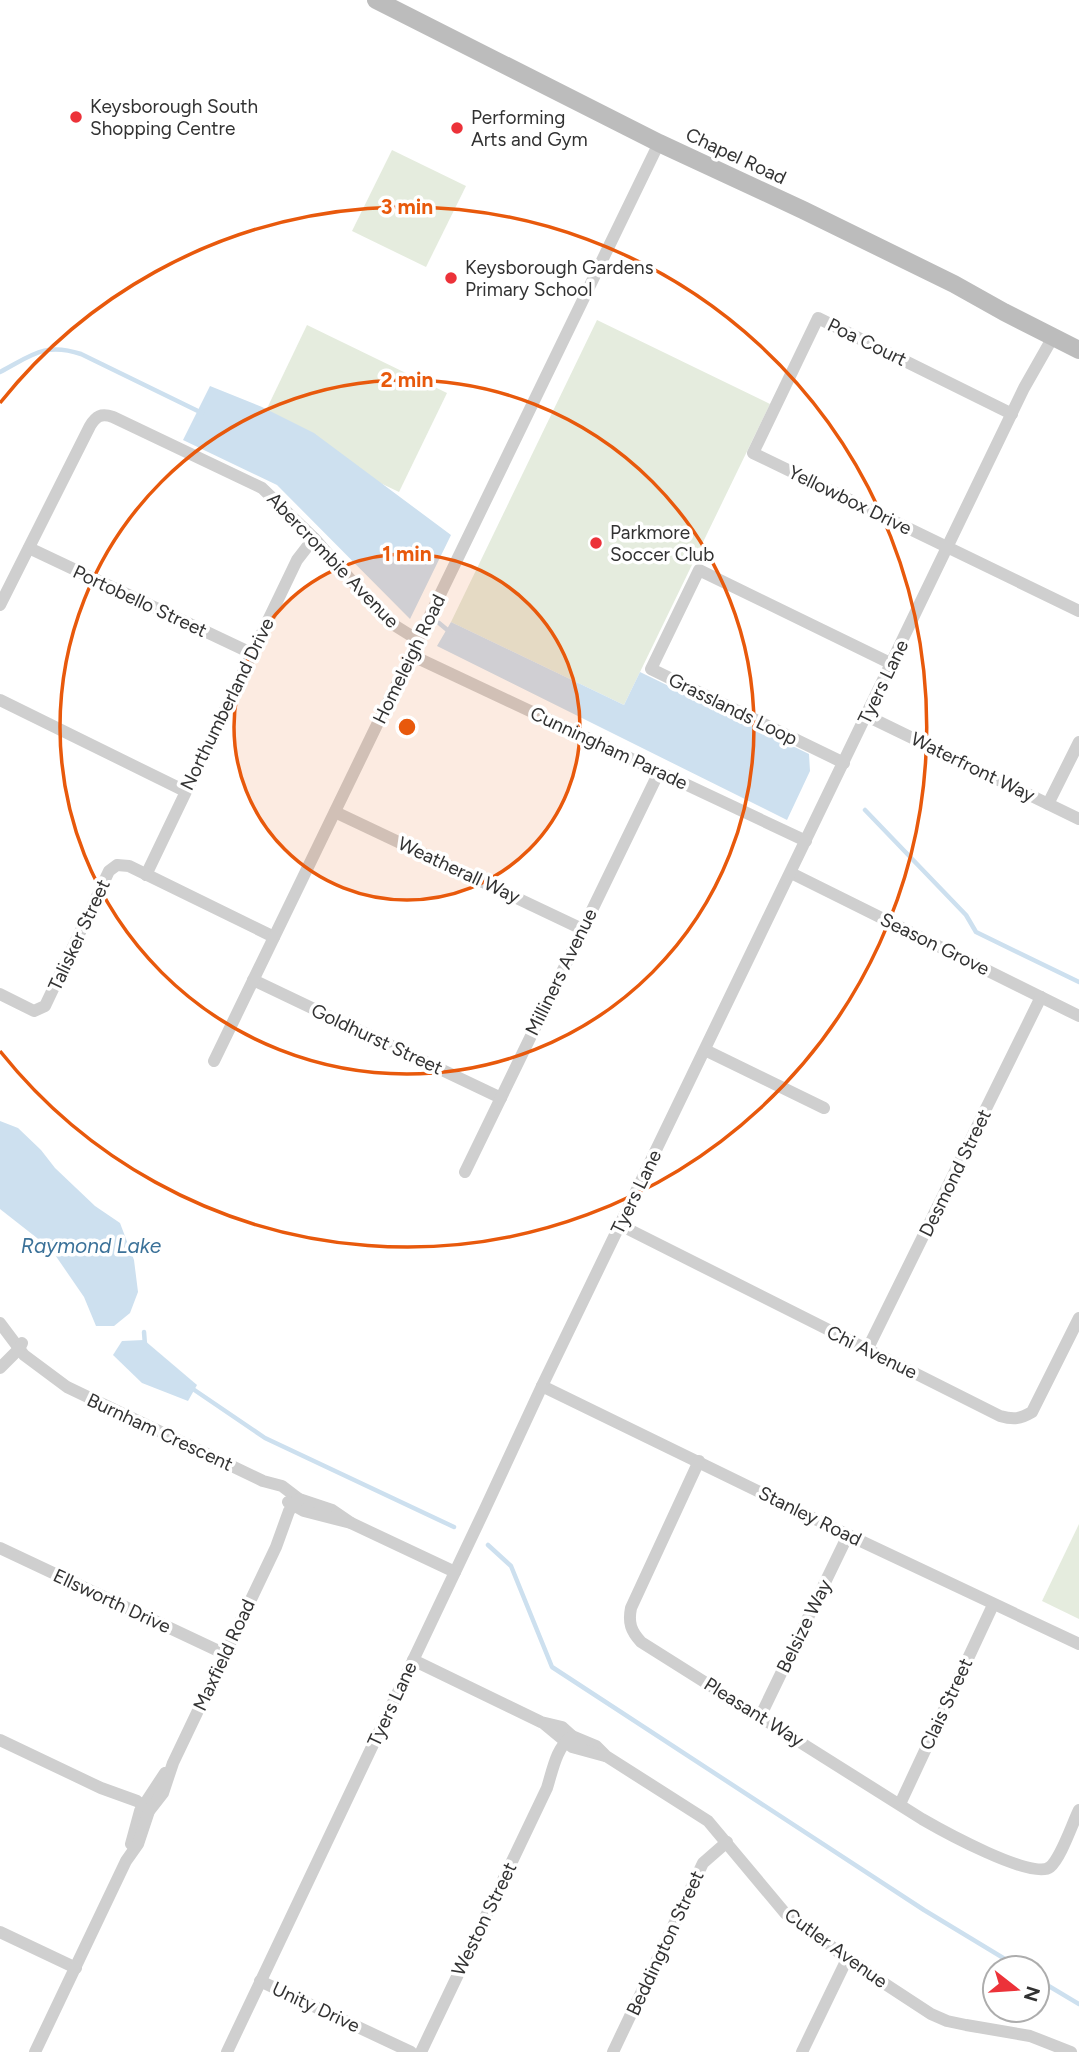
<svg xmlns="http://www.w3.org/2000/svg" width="1079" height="2052" font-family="Figtree,sans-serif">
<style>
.green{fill:#e5ecde}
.water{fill:#cde0ef}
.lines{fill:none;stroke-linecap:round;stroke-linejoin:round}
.stream{stroke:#cde0ef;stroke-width:4.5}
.street{stroke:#cfcfcf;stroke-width:12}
.secondary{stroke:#bcbcbc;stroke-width:18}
.ring{fill:none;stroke:#e8590c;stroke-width:3.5}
.poi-dot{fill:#ec3239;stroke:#fff;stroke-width:2.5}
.labels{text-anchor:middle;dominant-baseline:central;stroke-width:7;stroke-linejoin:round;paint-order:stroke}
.poi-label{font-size:19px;fill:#323232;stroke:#fff;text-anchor:start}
.street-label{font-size:19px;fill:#323232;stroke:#fff}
.water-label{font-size:21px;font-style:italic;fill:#3c7299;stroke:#fff}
.centre{fill:#e8590c;stroke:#fff;stroke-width:3.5}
.ring-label{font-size:21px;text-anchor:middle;font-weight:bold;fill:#e8590c;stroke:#fff;stroke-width:7;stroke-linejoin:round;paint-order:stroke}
</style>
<rect width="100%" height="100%" fill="#fff"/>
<g class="green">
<path d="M392 150 466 186 426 267 352 231Z"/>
<path d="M597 320 770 404 624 705 451 622Z"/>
<path d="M307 325 447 393 399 492 259 425Z"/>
<path d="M1079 1524V1619L1042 1601Z"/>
</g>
<g class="water">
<path d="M210 386 262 407 314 433 451 535 410 619 277 485 183 440Z"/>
<path d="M451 622 624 705 640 672 809 754 810 771 787 820 437 646Z"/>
<path d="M0 1121 18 1128 41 1150 55 1168 95 1206 120 1223 134 1260 138 1292 130 1313 114 1326H96L84 1297 51 1249 0 1209Z"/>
<path d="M144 1340 197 1385 188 1401 142 1383 113 1355 122 1341Z"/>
</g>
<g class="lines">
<g class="stream">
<path d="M0 372C32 355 45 342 81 354L202 413"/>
<path d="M439 623 451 633"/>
<path d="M865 810 966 915 976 932 1079 982"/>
<path d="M144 1332 145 1345"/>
<path d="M190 1387 265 1438 454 1527"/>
<path d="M488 1545 511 1566 552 1667 924 1910 1020 1968"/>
<path d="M1037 1979 1079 2004"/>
</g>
<g class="street">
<path d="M1012 414 818 318 753 453 1079 611"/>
<path d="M29 548 251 653"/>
<path d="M0 605 90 426C96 416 101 413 113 417L262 488 314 538 386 620 418 640"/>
<path d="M411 655 806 841"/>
<path d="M0 700 185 791"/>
<path d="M867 716 1079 819"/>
<path d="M844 763 651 669 699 570 892 664"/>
<path d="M1048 804 1079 742"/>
<path d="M335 812 582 929"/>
<path d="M791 873 1079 1016"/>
<path d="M146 875 297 560 314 538"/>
<path d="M253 980 501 1098"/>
<path d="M0 994 34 1011 45 1006 109 871 117 865 129 866 274 937"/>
<path d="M705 1050 824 1108"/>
<path d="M214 1061 659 143"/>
<path d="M465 1172 659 772"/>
<path d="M620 1225 1000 1416C1014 1420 1020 1419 1032 1412L1079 1318"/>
<path d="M0 1323 24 1355 67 1387 263 1481 282 1486 299 1499 332 1510 351 1523"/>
<path d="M868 1348 1041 997"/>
<path d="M0 1368 19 1349 22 1343"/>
<path d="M542 1386 848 1535 1079 1644"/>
<path d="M699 1461 631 1608C628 1623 631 1631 641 1642L922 1819C941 1830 1033 1881 1050 1867 1061 1858 1072 1824 1079 1810"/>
<path d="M288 1502 304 1511 351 1523 455 1572"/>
<path d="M0 1548 225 1654"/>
<path d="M413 1660 541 1722 562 1727 572 1736 596 1746 606 1756 708 1821 785 1913 825 1941 850 1962 861 1966 876 1978 931 2014 947 2021 966 2025 1030 2036 1071 2052"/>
<path d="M760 1717 848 1535"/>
<path d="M543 1723 572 1747 605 1756"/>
<path d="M0 1740 101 1788 137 1801 149 1811"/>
<path d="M900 1804 993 1605"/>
<path d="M131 1844 140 1811 165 1773"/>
<path d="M0 1932 76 1968"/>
<path d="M260 1981 411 2052"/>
<path d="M35 2052 126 1861 138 1844 149 1811 163 1793 173 1763 276 1547 289 1511 299 1499"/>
<path d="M227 2052 484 1511 542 1386 1024 388 1053 337"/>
<path d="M421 2052 547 1788C553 1769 556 1748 572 1736"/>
<path d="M613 2052 703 1863 727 1842"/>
<path d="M802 2052 847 1959"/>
</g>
<path class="secondary" d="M376 0 659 143 803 210 954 284 1004 312 1079 350"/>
</g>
<circle cx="407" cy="727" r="173" fill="#e8590c" fill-opacity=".12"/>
<g class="ring">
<circle cx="407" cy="727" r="173"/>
<circle cx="407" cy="727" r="347"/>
<path d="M0 403A520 520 0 1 1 0 1051"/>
</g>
<g class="poi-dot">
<circle cx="76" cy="117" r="7"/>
<circle cx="457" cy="128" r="7"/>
<circle cx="451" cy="278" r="7"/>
<circle cx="596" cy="543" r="7"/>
</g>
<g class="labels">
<g class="poi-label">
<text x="90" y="106">Keysborough South<tspan x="90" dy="22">Shopping Centre</tspan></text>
<text x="471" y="117">Performing<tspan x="471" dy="22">Arts and Gym</tspan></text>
<text x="465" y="267">Keysborough Gardens<tspan x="465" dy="22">Primary School</tspan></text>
<text x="610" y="532">Parkmore<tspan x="610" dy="22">Soccer Club</tspan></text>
</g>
<g class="street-label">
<text transform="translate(736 156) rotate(25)">Chapel Road</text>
<text transform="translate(867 342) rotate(26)">Poa Court</text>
<text transform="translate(850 500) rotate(26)">Yellowbox Drive</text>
<text transform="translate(333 560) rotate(46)">Abercrombie Avenue</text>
<text transform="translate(140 601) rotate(25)">Portobello Street</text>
<text transform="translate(409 659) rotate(-64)">Homeleigh Road</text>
<text transform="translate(883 682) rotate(-64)">Tyers Lane</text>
<text transform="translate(227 704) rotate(-64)">Northumberland Drive</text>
<text transform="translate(733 709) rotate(26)">Grasslands Loop</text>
<text transform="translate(609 748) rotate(25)">Cunningham Parade</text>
<text transform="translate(973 767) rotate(26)">Waterfront Way</text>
<text transform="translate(459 870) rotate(25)">Weatherall Way</text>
<text transform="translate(79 935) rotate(-65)">Talisker Street</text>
<text transform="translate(935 944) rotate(26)">Season Grove</text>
<text transform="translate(561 972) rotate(-64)">Milliners Avenue</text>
<text transform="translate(377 1039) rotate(25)">Goldhurst Street</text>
<text transform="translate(955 1173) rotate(-64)">Desmond Street</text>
<text transform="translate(636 1192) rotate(-64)">Tyers Lane</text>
<text transform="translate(872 1352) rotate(26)">Chi Avenue</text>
<text transform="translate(160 1432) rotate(25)">Burnham Crescent</text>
<text transform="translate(810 1516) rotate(26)">Stanley Road</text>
<text transform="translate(112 1601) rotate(25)">Ellsworth Drive</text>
<text transform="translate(804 1626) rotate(-64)">Belsize Way</text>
<text transform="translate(224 1655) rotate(-65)">Maxfield Road</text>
<text transform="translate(392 1704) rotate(-65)">Tyers Lane</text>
<text transform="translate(946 1704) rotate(-65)">Clais Street</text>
<text transform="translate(754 1712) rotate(32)">Pleasant Way</text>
<text transform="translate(484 1919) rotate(-64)">Weston Street</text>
<text transform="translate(665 1943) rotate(-65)">Beddington Street</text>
<text transform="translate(836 1948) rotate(36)">Cutler Avenue</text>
<text transform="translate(316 2007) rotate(25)">Unity Drive</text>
</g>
<g class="water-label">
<text x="91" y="1245">Raymond Lake</text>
</g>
</g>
<circle cx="407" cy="727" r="10" class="centre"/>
<g class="ring-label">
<text x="407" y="214">3 min</text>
<text x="407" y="387">2 min</text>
<text x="407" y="561">1 min</text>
</g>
<g transform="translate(1016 1989) rotate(107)"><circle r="33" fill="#ffffff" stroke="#adadad" stroke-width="2"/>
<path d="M0-5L12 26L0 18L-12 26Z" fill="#ec3239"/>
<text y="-10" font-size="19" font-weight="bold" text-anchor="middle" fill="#323232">N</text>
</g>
</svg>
